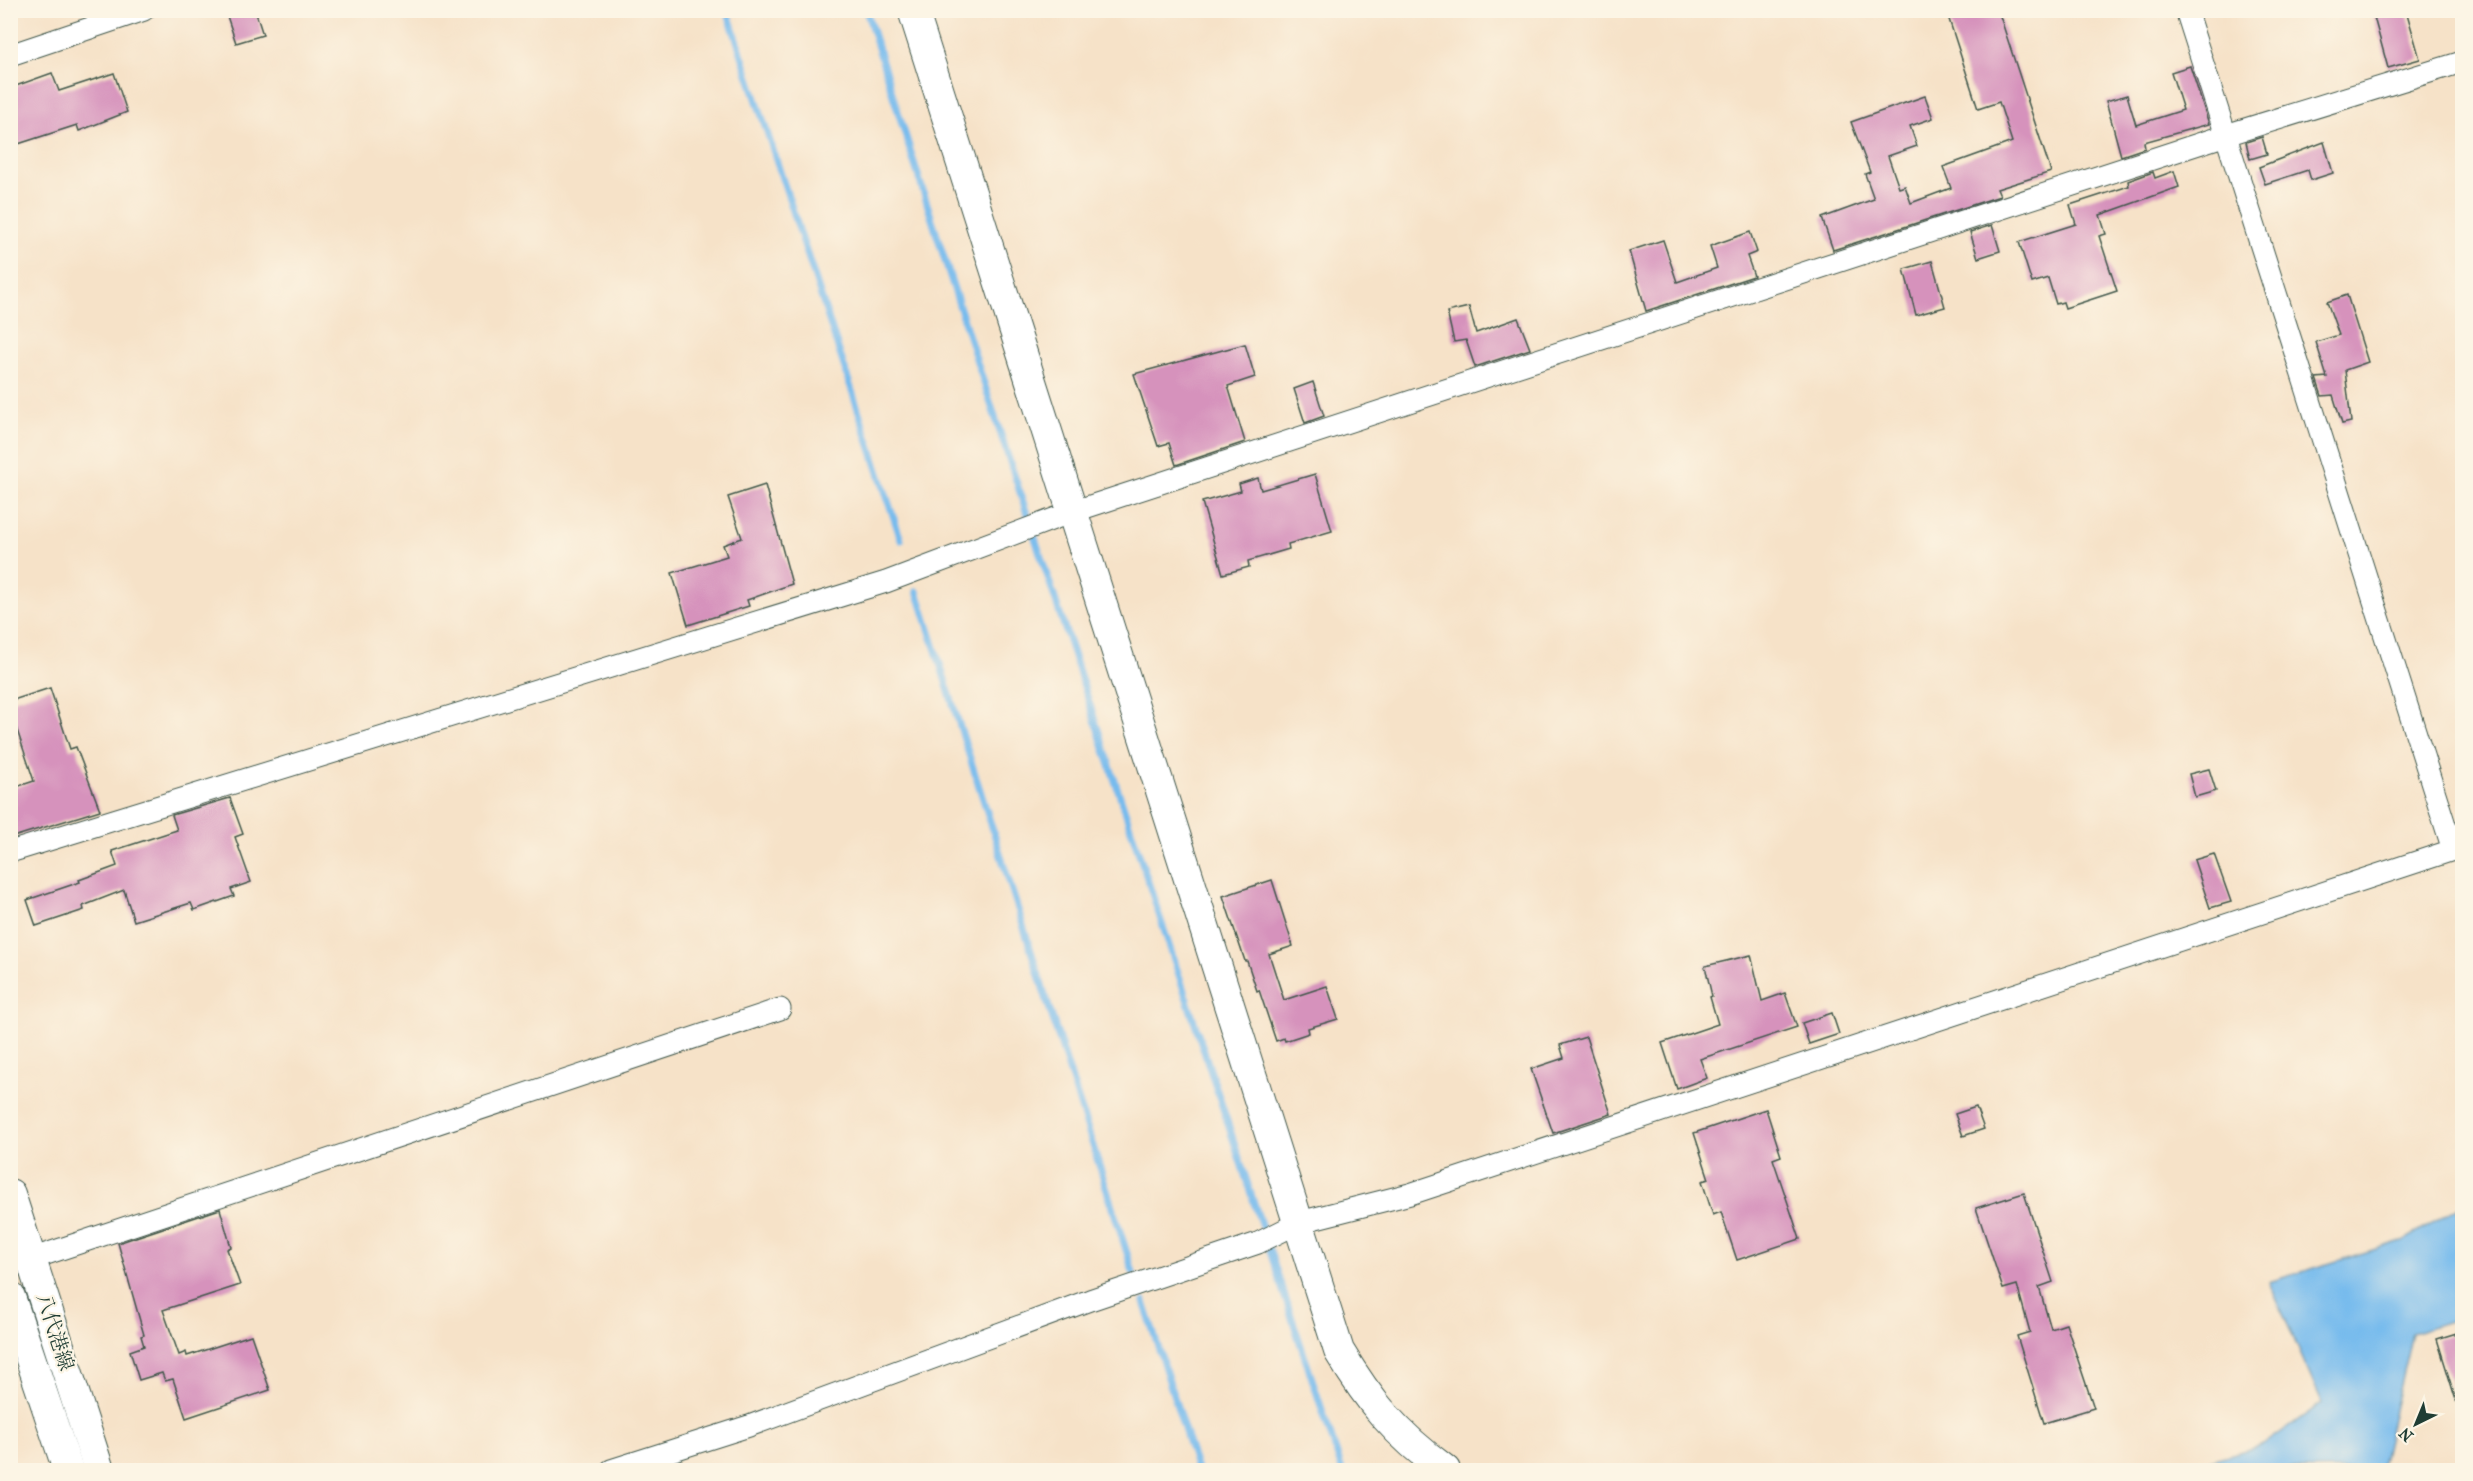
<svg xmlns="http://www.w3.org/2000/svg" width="2473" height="1481" font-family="'IM FELL French Canon','Noto Serif JP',serif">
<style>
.water{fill:#77bbed;stroke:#4b7c90;stroke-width:1.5}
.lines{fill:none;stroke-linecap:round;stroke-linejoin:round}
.stream{stroke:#77bbed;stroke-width:7}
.building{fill:#d692bc}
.street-casing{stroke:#3f564a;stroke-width:23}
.secondary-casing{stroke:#3f564a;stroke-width:32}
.street{stroke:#fff;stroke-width:21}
.secondary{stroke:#fff;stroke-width:30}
.labels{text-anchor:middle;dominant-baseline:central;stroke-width:4.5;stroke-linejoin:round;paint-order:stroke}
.street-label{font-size:20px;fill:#1f3d34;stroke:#fcf5e5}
</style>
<rect width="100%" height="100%" fill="#fcf5e5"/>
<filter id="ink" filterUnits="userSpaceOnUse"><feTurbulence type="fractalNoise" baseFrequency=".0167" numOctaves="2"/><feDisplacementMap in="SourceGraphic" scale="12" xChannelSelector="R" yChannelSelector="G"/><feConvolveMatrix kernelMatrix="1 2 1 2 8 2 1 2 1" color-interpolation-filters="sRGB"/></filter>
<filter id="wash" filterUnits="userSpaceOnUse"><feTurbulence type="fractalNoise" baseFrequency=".008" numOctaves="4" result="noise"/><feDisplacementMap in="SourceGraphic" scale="24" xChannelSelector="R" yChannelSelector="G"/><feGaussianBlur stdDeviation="1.35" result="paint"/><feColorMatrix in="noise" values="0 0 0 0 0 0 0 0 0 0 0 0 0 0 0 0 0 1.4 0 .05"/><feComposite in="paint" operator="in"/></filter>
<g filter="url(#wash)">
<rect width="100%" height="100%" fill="#f6e2c8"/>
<path class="water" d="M2462 1205V1317L2412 1333 2380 1470H2176L2263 1445 2322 1403 2269 1282 2405 1240Z"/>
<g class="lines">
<g class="stream">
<path d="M727 10 901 540"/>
<path d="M866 10 977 362 1342 1470"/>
<path d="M917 591 1133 1272"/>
<path d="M1144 1302 1197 1470"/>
</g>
</g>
<g id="blocks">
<g class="building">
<path d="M225 10H255L263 35 236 43Z"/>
<path d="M1946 10H1998L2051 172 1997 189 2000 196 1833 250 1822 218 1874 199 1865 174 1870 172 1851 122 1925 96 1933 118 1910 126 1917 146 1888 156 1899 188 1905 186 1911 203 1951 188 1943 167 2012 142 1999 102 1978 109Z"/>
<path d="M2372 10H2406L2420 59 2388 68Z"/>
<path d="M2190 66 2209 124 2144 142 2145 148 2121 156 2106 101 2127 95 2136 125 2183 110 2171 72Z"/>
<path d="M52 73 59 91 114 73 127 112 79 131 77 125 15 145 10 132V88Z"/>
<path d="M2262 137 2267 154 2250 159 2246 142Z"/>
<path d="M2324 142 2333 173 2311 180 2308 170 2265 184 2259 167Z"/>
<path d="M2174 171 2179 187 2100 215 2106 234 2099 236 2117 291 2065 308 2063 302 2056 304 2048 278 2032 283 2019 242 2076 224 2070 205 2129 186 2128 181 2153 172 2155 178Z"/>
<path d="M1992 225 2000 251 1978 258 1970 232Z"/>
<path d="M1750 232 1757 252 1747 256 1754 276 1646 311 1629 251 1663 240 1677 282 1717 268 1710 246Z"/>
<path d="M1932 261 1945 307 1916 315 1904 269Z"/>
<path d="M2347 295 2368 362 2345 370 2351 422 2342 424 2333 395 2322 396 2316 378 2327 377 2316 342 2339 335 2327 302Z"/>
<path d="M1469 307 1476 333 1518 318 1530 349 1475 367 1466 340 1454 342 1447 312Z"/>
<path d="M1245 344 1255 377 1228 386 1245 442 1176 465 1169 443 1158 446 1134 374Z"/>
<path d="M1313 382 1324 416 1305 423 1294 389Z"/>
<path d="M1315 474 1332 531 1288 544 1289 549 1248 561 1249 567 1223 574 1202 502 1241 491 1239 484 1258 478 1261 490Z"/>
<path d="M765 485 792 584 747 600 749 606 688 625 672 573 727 556 723 545 742 538 728 497Z"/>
<path d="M50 688 70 749 76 747 100 810 10 838V789L34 781 10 709V701Z"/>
<path d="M2209 769 2216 791 2195 797 2189 774Z"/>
<path d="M230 798 243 834 235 837 251 882 231 889 234 896 194 910 191 903 134 921 124 890 83 906 84 910 36 926 27 900 80 882 79 880 117 866 112 851 177 830 172 815Z"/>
<path d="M2214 854 2231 902 2210 908 2194 860Z"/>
<path d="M1272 880 1293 946 1269 954 1284 1000 1327 986 1338 1019 1308 1028 1309 1033 1285 1041 1284 1038 1276 1041 1259 990 1257 991 1247 961H1245L1223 896Z"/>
<path d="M1751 955 1762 1001 1785 993 1797 1027 1700 1059 1707 1078 1677 1089 1662 1043 1718 1024 1710 997 1712 996 1705 966Z"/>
<path d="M1832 1013 1839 1034 1809 1044 1802 1023Z"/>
<path d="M1586 1037 1611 1114 1553 1133 1531 1069 1564 1058 1560 1045Z"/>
<path d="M1976 1107 1984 1129 1963 1136 1955 1114Z"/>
<path d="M1766 1109 1781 1156 1773 1159 1800 1239 1737 1260 1721 1212 1713 1215 1702 1181 1709 1179 1694 1133Z"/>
<path d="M2024 1193 2053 1282 2039 1287 2051 1329 2066 1324 2094 1408 2044 1423 2017 1336 2030 1332 2017 1285 2003 1289 1976 1208Z"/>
<path d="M220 1209 231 1247 227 1249 240 1285 163 1310 179 1355 186 1352 187 1356 251 1335 270 1390 186 1418 173 1379 165 1381 162 1373 139 1380 130 1351 144 1346 141 1336 144 1335 118 1243Z"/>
<path d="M2463 1331V1406L2458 1407 2437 1339Z"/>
</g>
</g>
</g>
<g filter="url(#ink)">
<use href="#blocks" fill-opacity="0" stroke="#3f564a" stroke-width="1.5"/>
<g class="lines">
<g class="street-casing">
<g id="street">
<path d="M2186 10 2453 850"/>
<path d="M10 55 144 10"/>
<path d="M10 852 886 582 1072 512 2226 135 2462 62"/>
<path d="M31 1259 780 1009"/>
<path d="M611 1470 749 1426 1090 1300 1258 1243 1300 1222 1410 1194 2462 847"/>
</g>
</g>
<g class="secondary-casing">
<g id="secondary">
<path d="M913 10 1339 1351C1370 1403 1396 1434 1445 1470"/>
<path d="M10 1194 99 1470"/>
<path d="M10 1297 68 1470"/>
</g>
</g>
<use href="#street" class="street"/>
<use href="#secondary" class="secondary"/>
</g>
</g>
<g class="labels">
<g class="street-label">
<text transform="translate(55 1332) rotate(72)">八代港線</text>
</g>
</g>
<rect width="2473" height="1481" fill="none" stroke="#fcf5e5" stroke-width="36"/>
<g transform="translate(2416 1424) rotate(223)" stroke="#fcf5e5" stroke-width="4.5" paint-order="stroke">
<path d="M0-4.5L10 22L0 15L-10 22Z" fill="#1f3d34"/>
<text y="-9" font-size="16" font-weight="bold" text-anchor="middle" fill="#1f3d34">N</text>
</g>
</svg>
